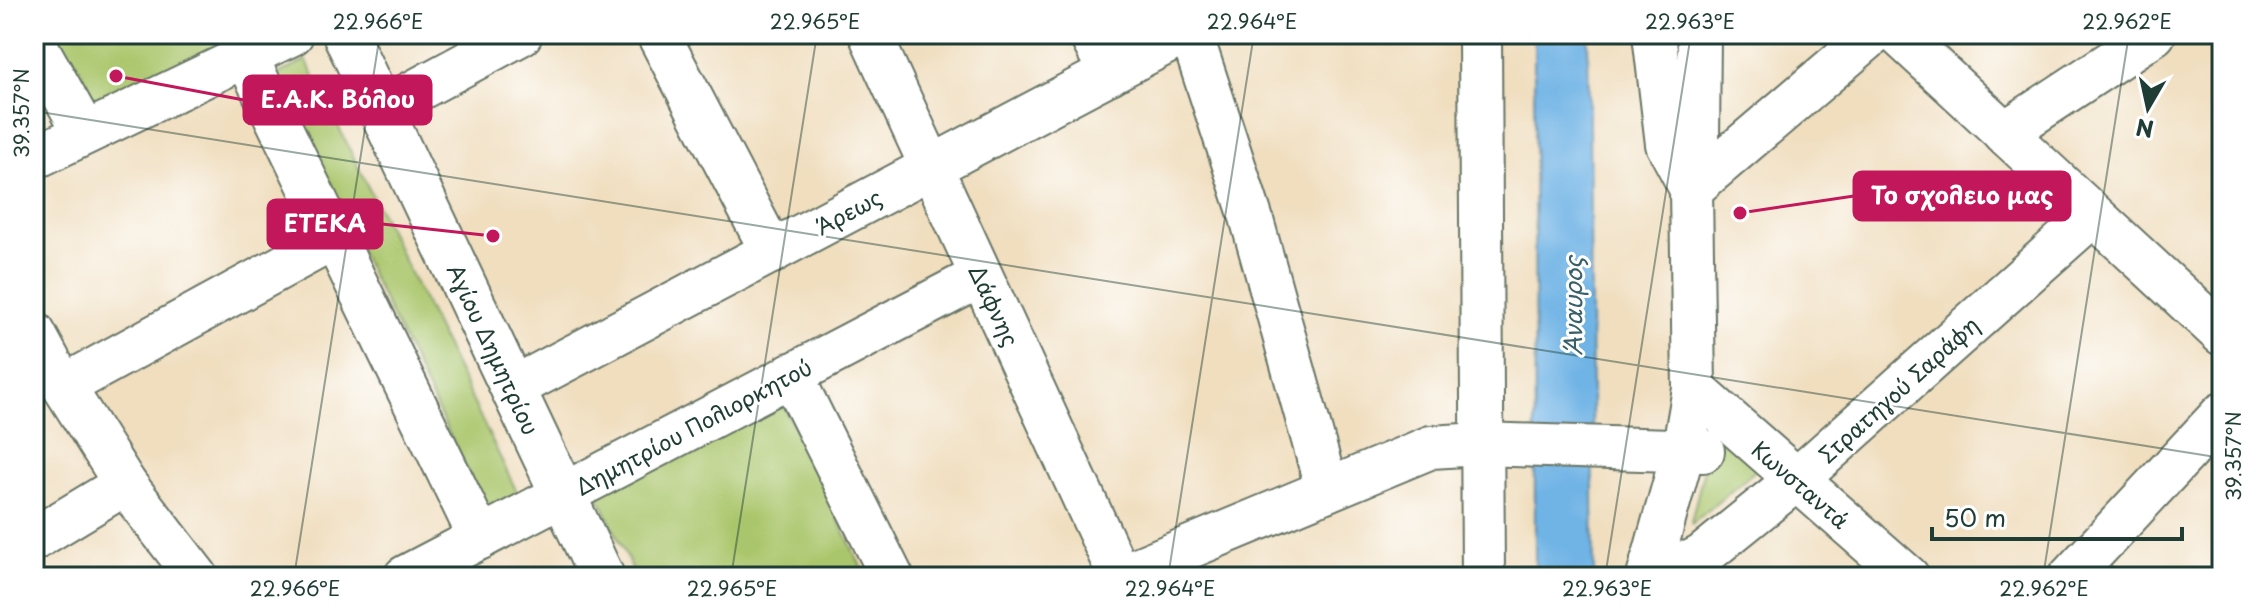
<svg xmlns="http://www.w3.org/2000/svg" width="2256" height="611" font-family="'Playpen Sans',sans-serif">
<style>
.green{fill:#aac66c;stroke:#648250;stroke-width:2}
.water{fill:#70b3e5;stroke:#48788c;stroke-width:2}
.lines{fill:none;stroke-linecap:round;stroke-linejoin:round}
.minor-casing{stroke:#687565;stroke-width:46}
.major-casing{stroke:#687565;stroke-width:48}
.minor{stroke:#fff;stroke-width:42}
.major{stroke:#fff;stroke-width:44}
.ticks{fill:none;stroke:#1f3d34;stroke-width:2;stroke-opacity:0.45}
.labels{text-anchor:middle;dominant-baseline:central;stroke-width:6;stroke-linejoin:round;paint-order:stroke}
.street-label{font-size:22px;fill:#1f3d34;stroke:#fff}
.water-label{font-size:24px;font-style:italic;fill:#376069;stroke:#fff}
.leader{fill:none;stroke:#c2185b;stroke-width:3}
.callout-dot{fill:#c2185b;stroke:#fff;stroke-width:3}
.callout{fill:#c2185b;stroke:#c2185b;stroke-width:3}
.callout-label{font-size:24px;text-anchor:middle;font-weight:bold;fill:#fff}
.neatline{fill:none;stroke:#1f3d34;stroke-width:3}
.ticks-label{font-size:20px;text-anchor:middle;fill:#1f3d34}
</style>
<rect width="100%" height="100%" fill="#fff"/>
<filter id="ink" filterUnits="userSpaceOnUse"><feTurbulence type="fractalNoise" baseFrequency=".0125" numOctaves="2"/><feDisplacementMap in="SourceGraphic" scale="16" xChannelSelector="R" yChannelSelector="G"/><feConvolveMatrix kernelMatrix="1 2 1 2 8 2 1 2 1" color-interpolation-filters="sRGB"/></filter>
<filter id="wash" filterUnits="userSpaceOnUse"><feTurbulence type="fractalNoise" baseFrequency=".006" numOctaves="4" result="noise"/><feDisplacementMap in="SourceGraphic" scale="32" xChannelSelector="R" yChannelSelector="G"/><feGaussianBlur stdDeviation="1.8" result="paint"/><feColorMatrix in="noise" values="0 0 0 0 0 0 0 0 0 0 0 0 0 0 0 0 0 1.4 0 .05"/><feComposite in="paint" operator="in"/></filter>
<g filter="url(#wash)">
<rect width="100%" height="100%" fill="#f0debf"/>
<g class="green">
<path d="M38 34H254L86 118Z"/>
<path d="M306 60 518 494 486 509 274 76Z"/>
<path d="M780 399 866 577H636L597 493Z"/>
<path d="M1713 432 1757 469 1692 524 1691 522Z"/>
</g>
<path class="water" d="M1534 34H1588L1594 577H1535Z"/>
</g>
<g filter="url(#ink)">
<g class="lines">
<g class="minor-casing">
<g id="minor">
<path d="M658 34 772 252"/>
<path d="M870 34 1120 577"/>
<path d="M1090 34 1110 73"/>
<path d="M1191 34 1251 217 1327 490"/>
<path d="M1480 34 1483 577"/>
<path d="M1898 34 2222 334"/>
<path d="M34 42 85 133"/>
<path d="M246 56 480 538"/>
<path d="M380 110 521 34"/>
<path d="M2004 133 2154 34"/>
<path d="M34 158 292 34"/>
<path d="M1691 189 1873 34"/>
<path d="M1691 189 1698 140 1699 34"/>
<path d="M34 333 59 379 125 484 197 577"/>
<path d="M791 374 892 577"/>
<path d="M64 386 335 238"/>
<path d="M513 388 1183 34"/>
<path d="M1694 389 1908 577"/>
<path d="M34 539 125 484"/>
<path d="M1652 561 1688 563 1702 556 1796 480 2093 215"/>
<path d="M405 577 981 276"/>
<path d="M1118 577 1431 447 1480 444 1703 451"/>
<path d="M1648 577 1683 452 1694 389 1691 189 1667 144 1654 34"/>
<path d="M2070 577 2222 414"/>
</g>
</g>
<g class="major-casing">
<path id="major" d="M345 34 602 577"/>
</g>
<use href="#minor" class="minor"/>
<use href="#major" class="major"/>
</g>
</g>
<path class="ticks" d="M34 111 2222 458M294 577 380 34M731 577 817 34M1168 577 1254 34M1605 577 1691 34M2043 577 2129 34"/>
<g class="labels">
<g class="street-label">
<text transform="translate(848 211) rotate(-28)">Άρεως</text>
<text transform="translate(995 305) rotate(65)">Δάφνης</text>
<text transform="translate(494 349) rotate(65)">Αγίου Δημητρίου</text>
<text transform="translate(1898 389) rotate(-42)">Στρατηγού Σαράφη</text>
<text transform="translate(693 426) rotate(-28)">Δημητρίου Πολιορκητού</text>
<text transform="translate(1801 484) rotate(41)">Κωνσταντά</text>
</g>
<g class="water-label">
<text transform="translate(1572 306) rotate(-90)">Άναυρος</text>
</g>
</g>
<path class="leader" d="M116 76L244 100M1740 213L1854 196M493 236L382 224"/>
<g class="callout-dot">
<circle cx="116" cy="76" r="8"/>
<circle cx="1740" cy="213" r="8"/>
<circle cx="493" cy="236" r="8"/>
</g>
<g class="callout">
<rect x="244" y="76" width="187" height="48" rx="8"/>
<rect x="1854" y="172" width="216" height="48" rx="8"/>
<rect x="268" y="200" width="114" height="48" rx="8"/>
</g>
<g class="callout-label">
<text x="338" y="108">Ε.Α.Κ. Βόλου</text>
<text x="1962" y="204">Το σχολειο μας</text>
<text x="325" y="232">ΕΤΕΚΑ</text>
</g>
<rect width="2256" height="611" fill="none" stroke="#fff" stroke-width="88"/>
<g transform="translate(2148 108) rotate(189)" stroke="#ffffff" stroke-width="6" paint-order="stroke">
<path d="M0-6L14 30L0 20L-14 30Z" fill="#1f3d34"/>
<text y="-12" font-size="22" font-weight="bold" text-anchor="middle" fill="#1f3d34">N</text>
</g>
<path d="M1932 527v12h250v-12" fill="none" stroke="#1f3d34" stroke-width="4"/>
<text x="1944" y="527" font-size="24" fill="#1f3d34" stroke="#ffffff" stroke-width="6" paint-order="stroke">50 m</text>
<rect x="44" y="44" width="2168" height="523" class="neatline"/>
<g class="ticks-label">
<text x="378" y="29">22.966°E</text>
<text x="815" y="29">22.965°E</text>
<text x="1252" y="29">22.964°E</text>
<text x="1690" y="29">22.963°E</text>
<text x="2127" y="29">22.962°E</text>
<text transform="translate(22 113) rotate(-90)" y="7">39.357°N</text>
<text transform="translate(2234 456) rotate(-90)" y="7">39.357°N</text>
<text x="295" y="596">22.966°E</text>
<text x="732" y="596">22.965°E</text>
<text x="1170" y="596">22.964°E</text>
<text x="1607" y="596">22.963°E</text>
<text x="2044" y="596">22.962°E</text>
</g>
</svg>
